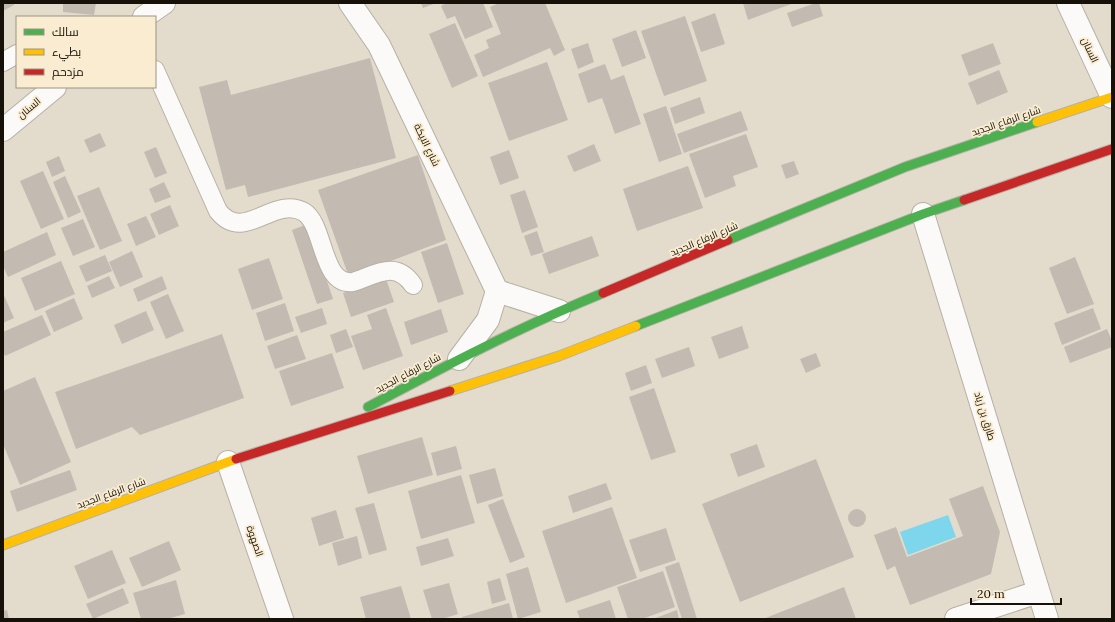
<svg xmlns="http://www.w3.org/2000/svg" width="1115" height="622" font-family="Lora,Cairo,serif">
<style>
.water{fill:#7dd6eb}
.building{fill:#c3bab1}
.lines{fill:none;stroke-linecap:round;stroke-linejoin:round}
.lane-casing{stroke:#b6b1a5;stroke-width:20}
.street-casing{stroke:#b6b1a5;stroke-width:24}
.fast-casing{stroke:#b6b1a5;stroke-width:11}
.slow-casing{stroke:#b6b1a5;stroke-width:11}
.jam-casing{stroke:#b6b1a5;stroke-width:11}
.lane{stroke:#fbfaf8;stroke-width:18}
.street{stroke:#fbfaf8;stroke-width:22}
.fast{stroke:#4caf50;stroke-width:9}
.slow{stroke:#ffc107;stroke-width:9}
.jam{stroke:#c62828;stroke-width:9}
.labels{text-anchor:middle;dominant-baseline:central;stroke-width:3.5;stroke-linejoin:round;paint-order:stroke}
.street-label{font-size:10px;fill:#161108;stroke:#f9ecd1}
</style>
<rect width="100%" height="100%" fill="#e3dccd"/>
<path class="water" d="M948 515 956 537 908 555 900 532Z"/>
<g class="building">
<path d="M3 3H14V5L3 11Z"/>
<path d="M63 3H96L94 15 63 12Z"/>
<path d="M421 3H436L423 8Z"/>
<path d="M446 3H483L493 27 465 39 455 16 447 19 441 6Z"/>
<path d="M499 3H545L565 50 554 56 550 48 483 77 474 55 489 48 486 40 501 34 490 7Z"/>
<path d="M743 3H794L748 20Z"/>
<path d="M816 3H819L823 16 792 27 787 13Z"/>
<path d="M715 13 725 44 701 52 691 22Z"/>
<path d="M685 16 707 81 664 96 641 31Z"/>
<path d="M455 23 478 76 452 88 429 34Z"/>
<path d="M636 30 646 58 622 67 612 39Z"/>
<path d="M588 43 594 62 578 69 571 49Z"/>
<path d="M993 43 1001 64 969 76 961 55Z"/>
<path d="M370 58 396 158 248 197 245 185 226 190 199 87 227 80 231 95Z"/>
<path d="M547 62 568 120 509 141 488 83Z"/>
<path d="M605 64 611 80 624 75 641 124 615 134 602 98 588 103 578 74Z"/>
<path d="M999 70 1008 92 977 105 968 83Z"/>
<path d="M700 97 705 113 675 124 670 108Z"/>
<path d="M666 106 682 154 659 162 643 114Z"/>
<path d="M741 111 748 130 684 153 677 134Z"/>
<path d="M100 133 106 146 90 153 84 140Z"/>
<path d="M746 134 758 167 733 176 736 186 705 198 689 154Z"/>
<path d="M594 144 601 161 574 172 567 156Z"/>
<path d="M156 147 167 173 155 178 144 152Z"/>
<path d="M509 150 519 178 500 185 490 157Z"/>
<path d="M418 155 446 240 349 277 318 190Z"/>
<path d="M59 156 65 171 52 177 46 162Z"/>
<path d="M794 161 799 174 786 179 781 165Z"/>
<path d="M688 166 703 208 637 231 623 189Z"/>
<path d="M43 171 64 219 41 229 20 181Z"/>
<path d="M65 176 81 212 68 218 53 182Z"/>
<path d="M164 182 171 197 155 203 149 189Z"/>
<path d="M99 187 122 241 100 250 77 196Z"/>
<path d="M525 190 538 227 522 233 510 195Z"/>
<path d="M170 205 179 226 159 235 150 214Z"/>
<path d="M146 216 156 237 136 246 127 224Z"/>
<path d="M83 219 95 247 73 256 61 228Z"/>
<path d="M308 224 333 299 317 304 292 230Z"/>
<path d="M537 231 544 252 531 256 524 236Z"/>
<path d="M47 232 56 255 8 277 3 266V252Z"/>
<path d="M592 236 599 256 549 274 542 254Z"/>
<path d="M447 243 464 294 438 303 421 252Z"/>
<path d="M132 251 143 277 120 287 109 262Z"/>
<path d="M105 255 112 271 86 282 79 266Z"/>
<path d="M1075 257 1094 304 1067 314 1049 268Z"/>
<path d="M269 258 283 299 252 310 238 269Z"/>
<path d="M61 261 75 294 35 311 21 278Z"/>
<path d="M109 276 115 288 92 298 87 286Z"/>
<path d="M162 276 167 289 138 302 133 289Z"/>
<path d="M386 279 394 302 351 317 343 293Z"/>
<path d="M3 293 14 318 3 323Z"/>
<path d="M168 294 184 331 166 339 150 302Z"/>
<path d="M74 298 83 319 54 332 45 311Z"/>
<path d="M285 303 294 331 265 341 256 313Z"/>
<path d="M322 308 327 324 301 333 295 317Z"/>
<path d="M386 308 403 356 363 370 351 336 372 329 367 315Z"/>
<path d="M1093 308 1101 329 1062 345 1054 323Z"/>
<path d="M441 309 448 332 411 345 404 322Z"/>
<path d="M146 311 154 330 122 344 114 325Z"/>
<path d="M42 315 51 335 5 356 3 351V332Z"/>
<path d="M742 326 749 348 719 359 711 337Z"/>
<path d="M346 329 353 347 336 353 330 335Z"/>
<path d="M1107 329 1112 341V347L1070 363 1064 347Z"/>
<path d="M222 334 244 398 140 435 132 427 76 449 55 392Z"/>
<path d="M297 335 306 359 275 369 267 346Z"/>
<path d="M689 347 695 366 662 378 655 359Z"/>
<path d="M332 353 344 388 291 406 279 371Z"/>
<path d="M816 353 821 366 806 373 800 359Z"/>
<path d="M646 365 652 383 631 391 625 373Z"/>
<path d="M35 377 71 462 20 485 3 444V391Z"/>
<path d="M654 388 676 452 651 460 629 397Z"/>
<path d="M422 437 433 475 368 494 357 456Z"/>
<path d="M757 444 765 467 738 477 730 454Z"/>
<path d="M456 446 462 469 437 476 431 453Z"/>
<path d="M816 459 854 557 740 602 702 504Z"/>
<path d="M495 468 503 496 477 504 469 475Z"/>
<path d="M70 470 77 490 17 512 10 491Z"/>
<path d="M461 475 475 523 421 539 408 491Z"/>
<path d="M606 483 612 499 573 513 568 496Z"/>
<path d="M983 486 1000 532 991 574 910 605 895 566 887 570 874 535 896 527 907 557 963 536 949 499Z"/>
<path d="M503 499 525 557 510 563 488 505Z"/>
<path d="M374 503 387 550 369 555 355 508Z"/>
<path d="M612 507 637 578 566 603 542 531Z"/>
<circle cx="857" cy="518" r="9"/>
<path d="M336 510 344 538 319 546 311 518Z"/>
<path d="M666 528 676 560 640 572 629 540Z"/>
<path d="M357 536 362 558 338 566 332 543Z"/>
<path d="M448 538 454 556 421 566 416 547Z"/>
<path d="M169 541 181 570 142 587 129 558Z"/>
<path d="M112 550 126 583 88 599 74 566Z"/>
<path d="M679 562 697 619H682L665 567Z"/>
<path d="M528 567 541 612 518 619 506 574Z"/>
<path d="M663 571 675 607 642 619H628L617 587Z"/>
<path d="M500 578 506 600 492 604 487 582Z"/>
<path d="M176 580 185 614 167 619H141L133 593Z"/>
<path d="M449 583 458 614 442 619H432L423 590Z"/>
<path d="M401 586 411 619H366L360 597Z"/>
<path d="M844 587 856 619H763Z"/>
<path d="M123 588 129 603 93 619 86 604Z"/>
<path d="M610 600 616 619H580L577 611Z"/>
<path d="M509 603 513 619H462V617Z"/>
<path d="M7 610 9 619H3V611Z"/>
<path d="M677 610 679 619H653Z"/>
</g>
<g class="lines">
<g class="lane-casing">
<g id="lane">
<path d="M3 62 17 54"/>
<path d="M155 70 218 211C244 244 273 195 304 212 325 225 321 286 353 282 377 274 396 260 413 285"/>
</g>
</g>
<g class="street-casing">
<g id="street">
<path d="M350 3 379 45 497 291 488 320 459 359"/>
<path d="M1068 3 1112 97"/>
<path d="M144 17 164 3"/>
<path d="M3 130 55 87"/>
<path d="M923 214 1047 619"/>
<path d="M497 291 559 311"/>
<path d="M228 462 282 619"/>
<path d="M956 619 1038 592"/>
</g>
</g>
<g class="fast-casing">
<g id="fast">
<path d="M728 240 905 167 1037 122"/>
<path d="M636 326 923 214 964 200"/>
<path d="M368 407C445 366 522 326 603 293"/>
</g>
</g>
<g class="slow-casing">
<g id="slow">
<path d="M1037 122 1112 97"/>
<path d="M450 391 559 356 636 326"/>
<path d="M3 545 236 459"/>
</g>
</g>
<g class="jam-casing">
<g id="jam">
<path d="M964 200 1112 149"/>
<path d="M603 293 728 240"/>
<path d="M236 459 450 391"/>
</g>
</g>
<use href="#lane" class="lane"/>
<use href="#street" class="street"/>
<use href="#fast" class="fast"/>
<use href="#slow" class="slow"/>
<use href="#jam" class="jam"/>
</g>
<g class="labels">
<g class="street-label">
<text transform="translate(1090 50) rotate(65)">السنان</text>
<text transform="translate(29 108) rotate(-40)">السنان</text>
<text transform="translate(1006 121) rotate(-19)">شارع الرفاع الجديد</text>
<text transform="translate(427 145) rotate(64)">شارع الايكة</text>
<text transform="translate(704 239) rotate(-23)">شارع الرفاع الجديد</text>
<text transform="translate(408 373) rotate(-28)">شارع الرفاع الجديد</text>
<text transform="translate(985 416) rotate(73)">طارق بن زياد</text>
<text transform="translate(111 493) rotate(-20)">شارع الرفاع الجديد</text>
<text transform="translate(255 541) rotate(71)">الصهوة</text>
</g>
</g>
<rect width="1115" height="622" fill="none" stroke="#161108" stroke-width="8"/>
<rect x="16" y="16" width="140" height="72" fill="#f9ecd1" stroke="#9e9481"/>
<rect x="24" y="29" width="20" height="6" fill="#4caf50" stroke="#9e9481"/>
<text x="52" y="36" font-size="12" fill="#161108">سالك</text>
<rect x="24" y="49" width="20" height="6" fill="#ffc107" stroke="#9e9481"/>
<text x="52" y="56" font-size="12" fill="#161108">بطيء</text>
<rect x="24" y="69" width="20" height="6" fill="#c62828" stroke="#9e9481"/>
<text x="52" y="76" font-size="12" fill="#161108">مزدحم</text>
<path d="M971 598v6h90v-6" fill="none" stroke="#161108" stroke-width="2"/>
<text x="977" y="598" font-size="12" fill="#161108" stroke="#f9ecd1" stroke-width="3" paint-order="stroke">20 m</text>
</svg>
